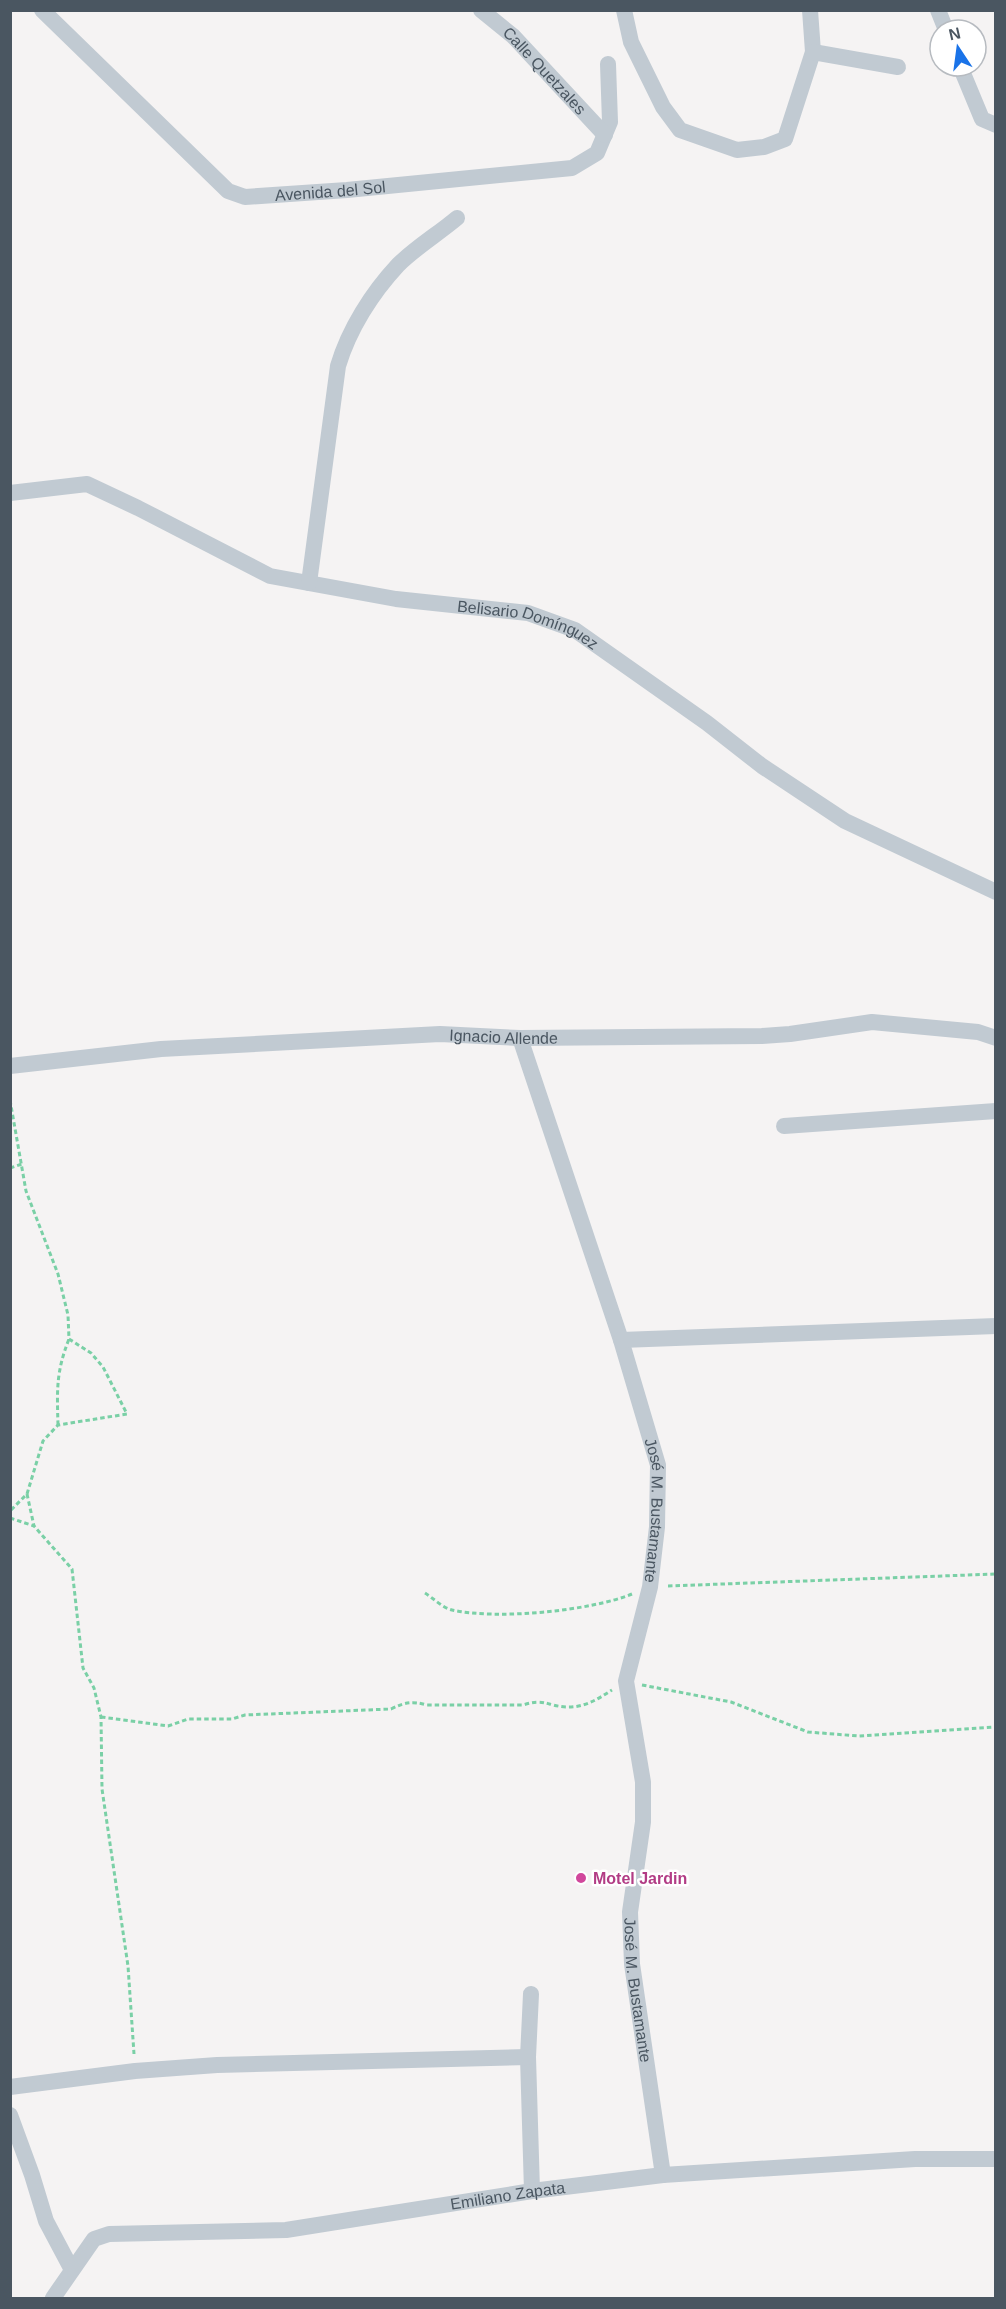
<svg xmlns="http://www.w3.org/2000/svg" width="1006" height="2309" font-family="Arial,sans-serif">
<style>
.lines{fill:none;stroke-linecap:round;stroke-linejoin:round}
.path{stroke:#7ad0a6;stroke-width:3;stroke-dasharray:4.5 3;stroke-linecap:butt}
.street{stroke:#c1cad2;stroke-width:16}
.hotel-dot{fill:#d1479c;stroke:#fff;stroke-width:2}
.labels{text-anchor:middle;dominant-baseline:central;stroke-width:5;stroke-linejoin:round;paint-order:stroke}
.street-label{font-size:16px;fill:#4a5661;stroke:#fff}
.hotel-label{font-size:16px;font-weight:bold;fill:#b23c85;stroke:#fff;text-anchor:start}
</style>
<rect width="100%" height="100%" fill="#f5f3f3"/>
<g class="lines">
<g class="path">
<path d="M10 1100 26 1191 58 1274 68 1315 69 1339 91 1353 103 1367 127 1414 58 1425 43 1441 27 1494 10 1511"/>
<path d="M10 1168 22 1164"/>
<path d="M58 1425C57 1390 56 1372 69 1339"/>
<path d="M27 1494 34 1526"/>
<path d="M10 1518 34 1526 72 1569 83 1668 94 1688 101 1717 102 1789 128 1966 134 2054"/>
<path d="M668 1586 996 1574"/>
<path d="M425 1593C433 1598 443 1608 452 1610 497 1620 590 1611 632 1594"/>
<path d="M642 1685 731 1702 808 1732 859 1736 996 1727"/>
<path d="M101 1717 168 1726 188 1719H232L245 1715 391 1709C405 1702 413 1701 427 1705H523C545 1698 547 1706 566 1707 584 1708 598 1699 612 1690"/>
</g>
<g class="street">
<path id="s1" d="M42 10 228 191 245 197 347 190 572 168 597 153 610 122 608 64"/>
<path id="s2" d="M481 10 513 36 605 135"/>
<path d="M624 10 631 42 663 107 680 130 737 150 764 147 785 139 813 52 810 10"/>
<path d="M938 10 946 30"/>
<path d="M813 52 898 67"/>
<path d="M960 66 982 119 996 125"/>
<path id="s3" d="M10 493 87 484 138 508 270 576 396 599 528 613 575 630 707 723 762 766 845 821 996 892"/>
<path d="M309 583 338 366C349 329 372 293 398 265 415 248 438 234 457 218"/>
<path id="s4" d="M520 1038 621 1340 658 1465 657 1527 650 1587 626 1681 643 1782V1822L630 1912 632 1964 663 2175"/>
<path id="s5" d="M10 1066 161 1049 440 1034 520 1038 762 1036 790 1034 872 1022 978 1032 996 1038"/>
<path d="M784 1126 996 1111"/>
<path d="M621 1340 996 1326"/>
<path d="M531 1994 528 2057 532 2191"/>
<path d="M10 2087 135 2071 217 2065 528 2057"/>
<path d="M10 2115 32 2175 46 2221 72 2270"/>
<path id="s6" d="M53 2298 94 2239 109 2234 286 2230 532 2191 663 2175 915 2159H996"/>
</g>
</g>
<circle class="hotel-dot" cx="581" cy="1878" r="6"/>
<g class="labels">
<g class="street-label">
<text stroke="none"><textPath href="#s2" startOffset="88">Calle Quetzales</textPath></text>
<text stroke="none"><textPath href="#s1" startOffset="363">Avenida del Sol</textPath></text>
<text stroke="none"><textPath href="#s3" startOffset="546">Belisario Domínguez</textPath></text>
<text stroke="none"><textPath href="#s5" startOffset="495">Ignacio Allende</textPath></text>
<text stroke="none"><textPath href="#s4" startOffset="494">José M. Bustamante</textPath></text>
<text stroke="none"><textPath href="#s4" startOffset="980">José M. Bustamante</textPath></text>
<text stroke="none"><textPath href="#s6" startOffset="489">Emiliano Zapata</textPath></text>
</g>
<g class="hotel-label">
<text x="593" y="1878">Motel Jardin</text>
</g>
</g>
<rect width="1006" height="2309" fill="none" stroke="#4a5661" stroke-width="24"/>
<g transform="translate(958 48) rotate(347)"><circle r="28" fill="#ffffff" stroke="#b7bbc0" stroke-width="1.5"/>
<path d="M0-4.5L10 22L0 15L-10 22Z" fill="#1a73e8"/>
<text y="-9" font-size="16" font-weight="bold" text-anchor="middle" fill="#4a5661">N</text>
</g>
</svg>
